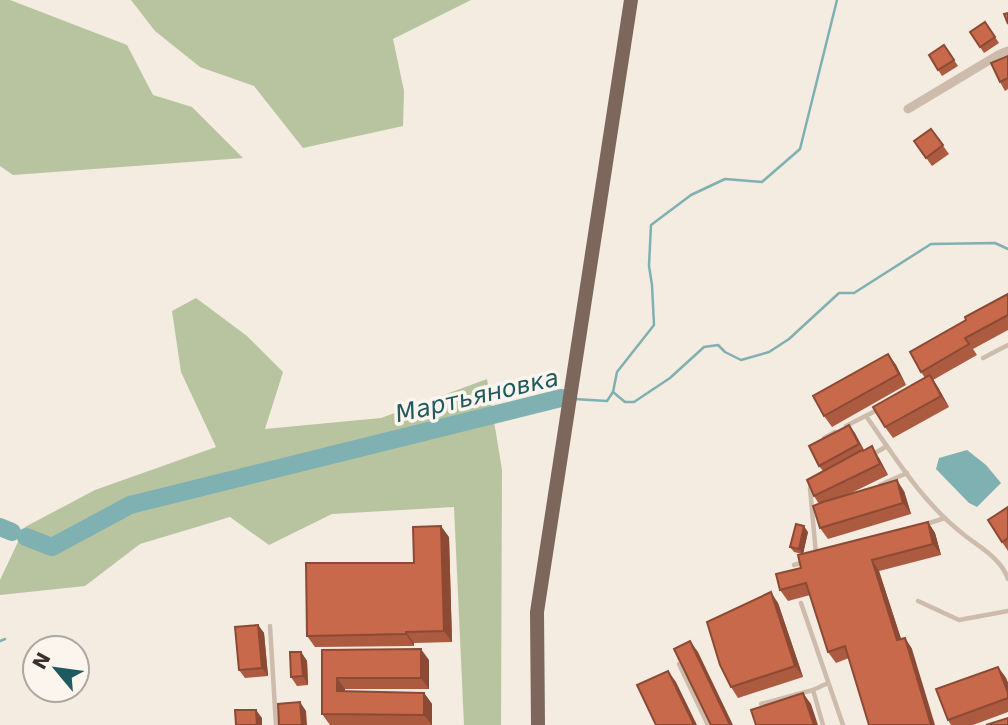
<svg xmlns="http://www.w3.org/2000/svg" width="1008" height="725" font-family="'DejaVu Sans',sans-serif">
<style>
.green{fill:#b8c4a0}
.water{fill:#7fb0b2}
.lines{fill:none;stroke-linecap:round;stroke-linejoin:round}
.stream{stroke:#7fb0b2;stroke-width:2.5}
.river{stroke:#7fb0b2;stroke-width:18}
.lane{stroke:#cdbbac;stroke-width:4.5}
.street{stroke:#cdbbac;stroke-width:9}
.primary{stroke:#7d675c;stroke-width:14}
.wall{fill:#ac5a40}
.shaded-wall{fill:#8c4a34}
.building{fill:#c8694b;stroke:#8c4a34;stroke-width:2}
.labels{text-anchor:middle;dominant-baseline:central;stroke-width:7;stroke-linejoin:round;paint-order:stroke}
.water-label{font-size:24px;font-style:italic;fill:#1f5a5e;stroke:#fbf5ee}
</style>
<rect width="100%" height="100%" fill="#f4ebe1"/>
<g class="green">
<path d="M0 0H10L127 45 153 95 192 107 243 158 13 175 0 166Z"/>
<path d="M131 0H471L393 39 404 91 403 126 303 148 254 86 200 67 155 31Z"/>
<path d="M196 298 247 336 283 372 265 429 381 418 487 379 502 470 501 725H464L454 507 332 514 269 545 230 517 140 544 85 586 0 595V580L25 527 95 490 216 447 181 372 172 311Z"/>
</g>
<path class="water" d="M967 450 986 465 1001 483 977 507 969 503 936 469 939 458Z"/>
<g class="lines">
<g class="stream">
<path d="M613 392 625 402H634L670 378 704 347 718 345 725 352 741 360 769 352 789 339 839 293H854L931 244 995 243 1008 249"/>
<path d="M574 399 607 401 613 392 617 372 654 325 652 285 649 266 651 225 691 195 725 179 762 182 800 149 837 0"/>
<path d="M0 641 5 639"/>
</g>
<g class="river">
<path d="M0 527 12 532"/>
<path d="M26 537 52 547 130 505 561 398"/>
</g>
<g class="lane">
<path d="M983 358 1008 345"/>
<path d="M866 416C895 457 922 502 963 534 979 547 1001 558 1008 579"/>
<path d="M846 426 879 409"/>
<path d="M824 438 835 432"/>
<path d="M872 455 887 446"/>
<path d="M815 485 810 488 816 554"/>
<path d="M880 485 907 473"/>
<path d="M926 524 945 518"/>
<path d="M794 565 804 562"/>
<path d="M918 601 959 620 1008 611"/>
<path d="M801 603 843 725"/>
<path d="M270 626 276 725"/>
<path d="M679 664 708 725"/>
<path d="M813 690 828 683"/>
<path d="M761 704 813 690 823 725"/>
</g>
<path class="street" d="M908 109 998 55 1008 51"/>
<path class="primary" d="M538 725 537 612 631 0"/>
</g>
<g class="wall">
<path d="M985 22 999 43 984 53 970 32Z"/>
<path d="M944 45 958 66 942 76 929 55Z"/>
<path d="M1008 56V89L1005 91 1000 82Z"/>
<path d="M931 129 949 154 932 166 914 141Z"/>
<path d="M1008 294V330L973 349 977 355 933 380 949 407 893 438 885 427 925 378 921 372 966 320Z"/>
<path d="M888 354 896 365 906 385 832 427 824 416Z"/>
<path d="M849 425 864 450 879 458 888 475 847 495 904 491 911 514 828 539 820 528 819 504 814 496 823 471 819 466Z"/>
<path d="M1008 507V551L1002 542Z"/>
<path d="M928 522 935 533 941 555 879 571 901 639 905 638 912 649 849 658 836 663 828 652 810 595 788 601 780 590 801 568 802 554 794 552 790 547 808 532 803 554Z"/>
<path d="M449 537 452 642 414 643V646L315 647 307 636 414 563Z"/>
<path d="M778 603 803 677 738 698 731 687Z"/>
<path d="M258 625 264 633 268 676 245 678 239 670Z"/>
<path d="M322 650 429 660V689H345V692L424 693 432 704V725H330L322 714Z"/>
<path d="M301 652 307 661 308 685 297 686 291 677Z"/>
<path d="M998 667 1006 678 1008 683V712L973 725H951L948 720Z"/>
</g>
<g class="shaded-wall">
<path d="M888 354 896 365 906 385 899 374Z"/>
<path d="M930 375 938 387 949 407 941 396Z"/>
<path d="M849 425 855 433 865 452 859 444Z"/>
<path d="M872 446 879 458 888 475 880 464Z"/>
<path d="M897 480 904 491 911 514 903 503Z"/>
<path d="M928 522 935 533 941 555 933 544Z"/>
<path d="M441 526 449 537 452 642 444 631Z"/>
<path d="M804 526 808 532 803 554 799 549Z"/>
<path d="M872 560 879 571 905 651 897 640Z"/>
<path d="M771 592 778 603 803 677 795 666Z"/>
<path d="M258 625 264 633 268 676 262 668Z"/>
<path d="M406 632 414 643V646L406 634Z"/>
<path d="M905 638 912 649 935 725H931Z"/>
<path d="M690 641 698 652 733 725H730Z"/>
<path d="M421 649 429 660V689L421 678Z"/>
<path d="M301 652 307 661 308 685 303 676Z"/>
<path d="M998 667 1006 678 1008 683V693Z"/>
<path d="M668 671 676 682 697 725H694Z"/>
<path d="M337 678 345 689V703L337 691Z"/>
<path d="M424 693 432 704V725L424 715Z"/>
<path d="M803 693 811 704 818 725H814Z"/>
<path d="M300 702 306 711 307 725H302Z"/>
<path d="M256 710 262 718V725H257Z"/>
</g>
<g class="building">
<path d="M1008 13V24L1004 14Z"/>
<path d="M985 22 995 37 980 47 970 32Z"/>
<path d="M944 45 954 60 938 70 929 55Z"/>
<path d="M1008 56V78L1000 82 991 63Z"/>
<path d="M931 129 943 145 926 158 914 141Z"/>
<path d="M1008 294V315L965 338 969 344 921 372 910 352 966 320 965 317Z"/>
<path d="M888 354 899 374 824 416 813 396Z"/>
<path d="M930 375 941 396 885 427 873 407Z"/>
<path d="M849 425 859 444 819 466 809 446Z"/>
<path d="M872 446 880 464 814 496 807 480 862 450 863 451Z"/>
<path d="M897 480 903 503 820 528 813 506 823 502Z"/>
<path d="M1008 507V538L1002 542 988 520Z"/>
<path d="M928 522 933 544 872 560 897 640 905 638 931 725H869L845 646 828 652 806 583 780 590 776 574 801 568 798 555Z"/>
<path d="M796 524 804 526 799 549 790 547Z"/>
<path d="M441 526 444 631 406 632V634L307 636 306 563H414L413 527Z"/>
<path d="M771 592 795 666 731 687 720 665 707 622Z"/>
<path d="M258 625 262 668 239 670 235 627Z"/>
<path d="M690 641 730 725H711L674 649Z"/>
<path d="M421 649V678H337V691L424 693V715L322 714V650Z"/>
<path d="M290 652H301L303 676 291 677Z"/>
<path d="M998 667 1008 693V698L948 720 936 689Z"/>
<path d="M668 671 694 725H656L637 685Z"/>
<path d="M803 693 814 725H756L751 710Z"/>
<path d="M300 702 302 725H279L278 704Z"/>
<path d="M235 710H256L257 725H236Z"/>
<path d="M1008 718V725H986Z"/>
</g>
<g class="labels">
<g class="water-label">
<text transform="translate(477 396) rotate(-13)">Мартьяновка</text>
</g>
</g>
<g transform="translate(56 669) rotate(299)"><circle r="33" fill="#fbf5ee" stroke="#aea6a0" stroke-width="2"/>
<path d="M0-5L12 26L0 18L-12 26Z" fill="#1f5a5e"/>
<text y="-10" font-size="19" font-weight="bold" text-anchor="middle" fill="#3b302b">N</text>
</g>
</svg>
